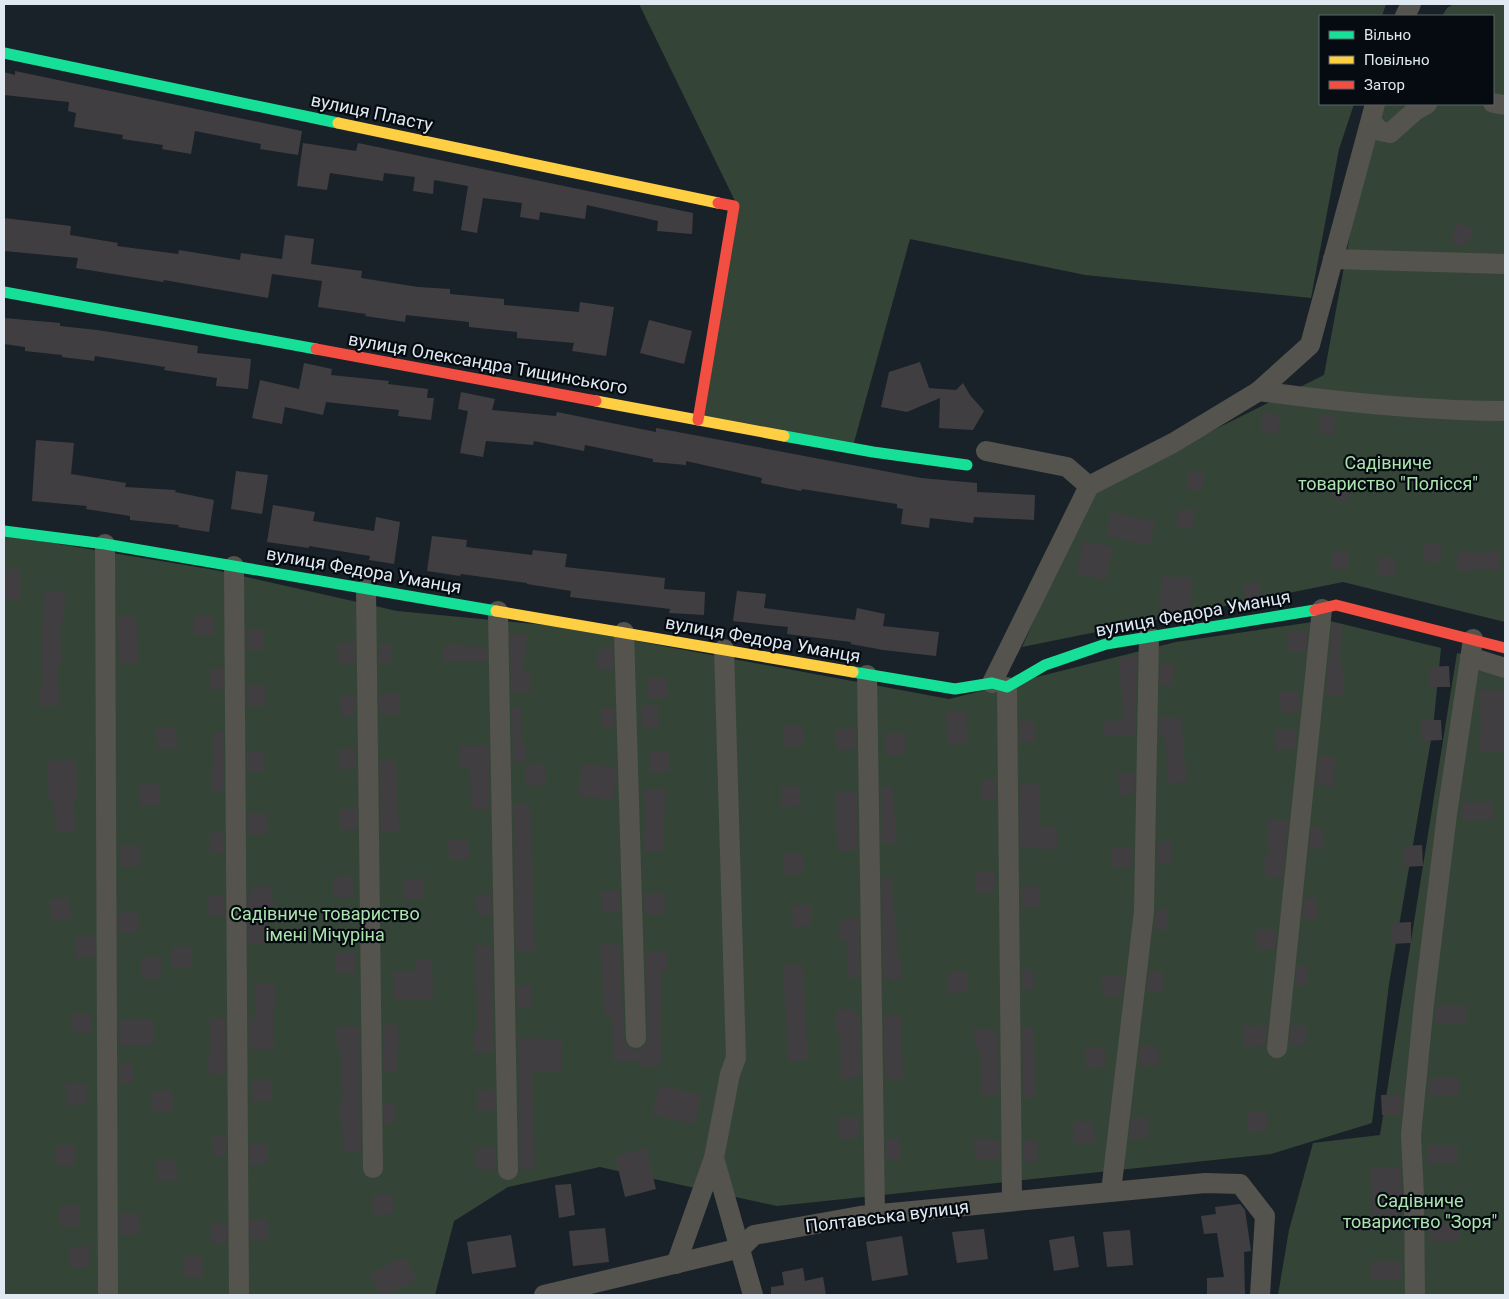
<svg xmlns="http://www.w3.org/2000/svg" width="1509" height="1299" font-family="Roboto,sans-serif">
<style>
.green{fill:#344537}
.building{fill:#413e42}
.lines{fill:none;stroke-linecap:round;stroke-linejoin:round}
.street{stroke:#54534e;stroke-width:20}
.fast{stroke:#16e098;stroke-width:11}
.slow{stroke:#ffcf43;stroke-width:11}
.jam{stroke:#f24e42;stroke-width:11}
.labels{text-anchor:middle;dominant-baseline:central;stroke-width:4.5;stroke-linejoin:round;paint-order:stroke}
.street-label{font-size:18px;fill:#e0e9f2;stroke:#050b10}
.park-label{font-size:18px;fill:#ace3ae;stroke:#050b10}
</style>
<rect width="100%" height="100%" fill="#1a2229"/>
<g class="green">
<path d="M639 4H1386L1382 16H1320V104H1354L1339 149 1311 298 1085 275 910 239 853 446 701 416 737 205Z"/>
<path d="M1454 4H1505V622L1343 582 1022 647 1093 490 1324 375 1371 121 1382 104H1493V16H1442L1447 8Z"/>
<path d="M4 535 215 570 397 611 556 626 949 699 1176 642 1326 620 1441 648 1433 728 1389 984 1372 1123 1271 1154 777 1206 600 1167 508 1187 454 1221 435 1295H4Z"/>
<path d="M1457 653 1505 665V1295H1278L1289 1230 1313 1143 1380 1135Z"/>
</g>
<g class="building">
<path d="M15 71 302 131 298 155 260 149 261 144 195 131 191 154 162 149 163 145 122 139 123 135 74 127 76 113 68 111 69 102 4 95V72L15 75Z"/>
<path d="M303 143 356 151 358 143 693 213 692 234 657 231 658 221 587 205 585 219 540 212 539 220 520 217 522 203 483 198 477 233 461 230 468 186 434 180 433 194 413 191 415 177 384 173 383 181 330 173 327 190 297 186Z"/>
<path d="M4 218 71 226 70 235 118 243 117 246 178 254 179 250 240 260 241 253 282 259 285 235 314 239 311 264 362 271 361 278 418 287 450 289V294L504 299V305L579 312 580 302 614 307 606 356 572 351 574 343 517 338V332L469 327V322L406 315 405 322 365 316 366 314 318 307 322 281 272 274 268 298 164 280 163 282 76 268 78 258 4 251Z"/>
<path d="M1457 223 1473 228 1470 240 1463 246 1451 243Z"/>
<path d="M4 318 60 323V326L97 330 198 346 197 353 251 359 248 389 216 386 217 378 164 370 165 367 95 356 94 361 62 357V355L25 351V347L4 344Z"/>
<path d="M649 320 692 331 684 364 640 353Z"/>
<path d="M920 362 929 388 956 390 963 383 970 395 984 411 973 430 939 428 940 398 907 412 881 407 889 372Z"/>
<path d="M304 363 332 369 331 375 389 381 388 384 428 389 427 398H434L431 420 398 416 399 410 326 402 323 415 285 407 282 424 252 418 260 380 299 389Z"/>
<path d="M461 392 495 399 492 410 556 416 557 412 656 432V428L662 429 921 478 977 483V492L1035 495 1034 520 974 517 973 523 930 518 929 528 901 524 903 509 897 508V504L802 489 801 491 761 483 762 478 686 461V465L653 462V459L585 445 584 451 534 441 533 445 486 441 483 457 460 453 468 411 458 409Z"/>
<path d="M1263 413 1280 415 1278 433 1261 432Z"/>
<path d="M1320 414 1336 416 1334 435 1318 433Z"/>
<path d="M36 440 74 443 71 474 126 483 125 487 176 490 175 492 214 500 209 532 178 527 179 525 130 520V516L86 509 87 506 32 501Z"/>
<path d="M236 471 268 475 262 514 231 509Z"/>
<path d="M1188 471 1205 472 1202 491 1186 489Z"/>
<path d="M1333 480 1350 482 1348 501 1331 499Z"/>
<path d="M273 505 315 512 313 521 374 531 376 517 400 522 394 564 369 560 370 556 309 546V548L267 542Z"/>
<path d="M1178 509 1195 510 1192 529 1176 527Z"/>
<path d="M1111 512 1155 521 1150 545 1106 536Z"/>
<path d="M432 536 467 540 466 547 532 555 533 550 567 554 565 567 665 578 664 589 705 592 704 615 669 613 670 609 570 597 571 591 527 584V583L461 574 460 576 427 571Z"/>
<path d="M1083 541 1113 547 1106 580 1077 574Z"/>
<path d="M1425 543 1442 544 1440 563 1423 561Z"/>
<path d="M1333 550 1349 552 1348 570 1331 569Z"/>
<path d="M1458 551 1484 554V551L1501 552 1499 571 1473 568 1472 572 1456 570Z"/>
<path d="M1379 556 1396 558 1394 577 1377 575Z"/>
<path d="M20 568 21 599 4 600V569Z"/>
<path d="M1162 576 1193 578 1190 612 1159 610Z"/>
<path d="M1259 582 1262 598 1246 601 1243 585Z"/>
<path d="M45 590 65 592 63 622H60L62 666H58L59 706H40L39 686H43L41 646Z"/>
<path d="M737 591 766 594 764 608 855 620 857 608 885 614 883 626 939 632 936 656 883 650 851 644V642L787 634 788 627 733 621Z"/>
<path d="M117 615H136L139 663H119Z"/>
<path d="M193 615H213L214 635 194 636Z"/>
<path d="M1332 624H1343L1339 662H1342L1344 695 1325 696Z"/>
<path d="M263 629 264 650H246V630Z"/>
<path d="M1287 631H1308L1306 652H1288Z"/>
<path d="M510 633 528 635 522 671H530L531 692 511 693Z"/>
<path d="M355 642V663H338V643Z"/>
<path d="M391 643 392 664H379V644Z"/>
<path d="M445 643 487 648V661L442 662Z"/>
<path d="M613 648V669L598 670V649Z"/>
<path d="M1137 655 1135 735 1104 736V721L1123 720 1119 658Z"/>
<path d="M1173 664 1174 685H1160V665Z"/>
<path d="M1449 666 1450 687H1430L1429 667Z"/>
<path d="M223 668V689L210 690 209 669Z"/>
<path d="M667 677 668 698 648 699 647 678Z"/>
<path d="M265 685 266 706H247V686Z"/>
<path d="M1479 690H1505V752H1479V734H1481Z"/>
<path d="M1300 691V712L1281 713 1280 692Z"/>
<path d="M399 693 400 714 379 715V694Z"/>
<path d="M355 695 356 716 341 717 340 696Z"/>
<path d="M658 705 659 727H642L641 706Z"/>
<path d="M521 707 522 742H525L526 762 513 763 512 708Z"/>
<path d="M614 707 615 728H602V708Z"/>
<path d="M946 712H966L968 744 947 745Z"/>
<path d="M1159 718H1182L1184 761H1186L1187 782 1167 783 1166 739H1163V734H1159Z"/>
<path d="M1422 720H1441L1442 740 1422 741Z"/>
<path d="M1019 721H1035V741L1019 742Z"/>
<path d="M783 726H803L804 746 783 747Z"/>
<path d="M156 728H176L177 748 157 749Z"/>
<path d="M855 728 856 749 836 750 835 729Z"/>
<path d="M1275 729H1295L1296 749 1276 750Z"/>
<path d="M223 732 224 792H212L211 771H214L212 733Z"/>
<path d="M905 733 906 754 886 755 885 734Z"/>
<path d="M489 745 490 809 471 810 470 766 460 767V746Z"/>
<path d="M356 748V769H339L338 749Z"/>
<path d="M264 751 265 772H247V752Z"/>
<path d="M650 752H669L670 772 650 773Z"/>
<path d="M1319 755 1336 757 1333 787 1316 785Z"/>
<path d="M76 760 78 799H74L75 831 55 832 54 800 49 801 47 761Z"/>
<path d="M396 760 399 831 381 832 380 761Z"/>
<path d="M545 764 546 785 526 786 525 765Z"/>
<path d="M582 764 616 767 614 800 578 796Z"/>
<path d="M1135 773 1134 794 1119 795 1118 774Z"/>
<path d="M982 779H996V799L982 800Z"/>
<path d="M159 784 160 805 140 806 139 785Z"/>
<path d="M1039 784 1040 826 1058 827 1057 850 1020 847V785Z"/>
<path d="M781 786H800L801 806 781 807Z"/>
<path d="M881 787H893L897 844H881Z"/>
<path d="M665 789V810H663L664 851 644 852 643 831H646L644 790Z"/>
<path d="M835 792H857V850L837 851Z"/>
<path d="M1461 802H1493V820H1462Z"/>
<path d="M513 804H530L535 950 516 951Z"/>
<path d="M357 808V829L339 830V809Z"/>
<path d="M267 813 268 834 248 835V814Z"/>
<path d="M1288 819 1283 877 1265 878 1264 857H1269L1267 820Z"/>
<path d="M1311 828H1323L1324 848 1309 849Z"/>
<path d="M224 832V853H210L209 833Z"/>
<path d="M468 839 469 860H449L448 840Z"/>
<path d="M1171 841 1172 862 1157 863V842Z"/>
<path d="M140 845 141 866 121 867 120 846Z"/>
<path d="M1422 845 1423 866 1403 867V846Z"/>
<path d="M1133 847 1132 867 1112 868V848Z"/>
<path d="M783 854H803L804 874 784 875Z"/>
<path d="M975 872H995L996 892 976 893Z"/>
<path d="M353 876 354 897H334L333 877Z"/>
<path d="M424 878V898L404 899 403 879Z"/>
<path d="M882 878H892L893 911H896L898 959 901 958 902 979 883 980Z"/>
<path d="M272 886 273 907H265L266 943 248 944V894L252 893V887Z"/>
<path d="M1039 886 1040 907 1021 908V887Z"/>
<path d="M620 890V911L602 912 601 891Z"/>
<path d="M664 893 665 914 645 915 644 894Z"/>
<path d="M491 894 492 915 477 916 476 895Z"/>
<path d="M208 895H224L225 915 209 916Z"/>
<path d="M70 898 71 919H51L50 899Z"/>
<path d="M1304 898H1317L1318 919H1302Z"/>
<path d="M812 905V926L793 927 792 906Z"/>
<path d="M1168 909V930H1154L1156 910Z"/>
<path d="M138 912 139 932 119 933 118 913Z"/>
<path d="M859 918 860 978H848L846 940H840L839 919Z"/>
<path d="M1411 922V943L1391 944V923Z"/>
<path d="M1276 929 1275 950H1257L1256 930Z"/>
<path d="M95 936V957L76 958V937Z"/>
<path d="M620 944 624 1038 626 1045 631 1049 636 1050 643 1048 647 1043 648 1038 645 951H667L668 971 661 972 662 1020H660L662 1066 641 1067V1061L613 1062 612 1016H605L600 945Z"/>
<path d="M492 945 494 1052 474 1053 473 1032H478L475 946Z"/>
<path d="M192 946V967H172V947Z"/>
<path d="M355 952 356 973 336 974 335 953Z"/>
<path d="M141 958H161L162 978 142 979Z"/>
<path d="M416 959H432L433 999H394V971H416Z"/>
<path d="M803 964 808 1060 788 1061 783 965Z"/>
<path d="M1297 965H1307L1308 986H1295Z"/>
<path d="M1022 969H1033L1034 990H1022Z"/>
<path d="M1149 971H1163L1164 991 1146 992Z"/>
<path d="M947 972H967L968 992 948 993Z"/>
<path d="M1125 975 1122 996 1103 997 1102 976Z"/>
<path d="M254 983H275V1003H273L274 1049H249V1017H256Z"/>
<path d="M517 986H531L532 1006 517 1007Z"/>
<path d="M1467 1005 1466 1023 1436 1024V1006Z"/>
<path d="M835 1010H855V1016H860L861 1078 841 1079 840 1031H836Z"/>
<path d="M72 1013H91L92 1033 73 1034Z"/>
<path d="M884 1015H901L903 1078 885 1079Z"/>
<path d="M209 1018H225L226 1074 209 1075 208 1054H211Z"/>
<rect x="120" y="1019" width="34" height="26"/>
<path d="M398 1024 399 1045H397L398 1071 384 1072 383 1025Z"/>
<path d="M1263 1025 1267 1026 1265 1046 1243 1047V1026Z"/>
<path d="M1291 1025H1306V1045L1289 1046Z"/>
<path d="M359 1026 361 1151 343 1152 342 1119 340 1120 339 1099H343L340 1048H337L336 1027Z"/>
<path d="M1034 1027 1036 1098H1023L1022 1028Z"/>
<path d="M998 1029 999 1094 982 1095 980 1050H975L974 1030Z"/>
<path d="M518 1038 562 1039 561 1072H532L535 1169H520Z"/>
<path d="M1158 1045 1159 1066H1139L1140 1046Z"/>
<path d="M1085 1047H1105L1106 1067 1086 1068Z"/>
<path d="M132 1062 133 1083 119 1084V1063Z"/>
<path d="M1429 1078H1459L1458 1096H1428Z"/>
<path d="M271 1080 272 1101 252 1102 251 1081Z"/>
<path d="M66 1084H86L87 1104 67 1105Z"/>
<path d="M659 1085 701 1095 695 1124 652 1115Z"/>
<path d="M495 1089V1110L478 1111 477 1090Z"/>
<path d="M172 1090 173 1111 153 1112 152 1091Z"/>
<path d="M1401 1094V1115H1382L1381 1095Z"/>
<path d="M384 1103H395V1123L384 1124Z"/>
<path d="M1247 1111H1267L1268 1131 1247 1132Z"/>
<path d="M859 1117 860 1138 839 1139 838 1118Z"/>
<path d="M1148 1117 1149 1138 1129 1139 1132 1118Z"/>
<path d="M1074 1122H1094L1095 1142 1074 1143Z"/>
<path d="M212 1136H226V1156L213 1157Z"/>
<path d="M900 1138 901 1159H886V1139Z"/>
<path d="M994 1138 995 1142H1000V1159L975 1160 974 1139Z"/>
<path d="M1037 1140 1038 1161 1023 1162V1141Z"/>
<path d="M250 1144H268V1164L250 1165Z"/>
<path d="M55 1145H75L76 1165 56 1166Z"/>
<rect x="1427" y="1145" width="31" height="18"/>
<path d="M475 1148H496V1169L475 1170Z"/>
<path d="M646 1148 656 1189 625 1197 615 1156Z"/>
<path d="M176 1160 177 1180 157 1181 156 1161Z"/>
<path d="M1370 1167H1401L1402 1228 1373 1229Z"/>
<path d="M571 1184 575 1215 559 1218 555 1185Z"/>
<path d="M393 1194V1214L373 1215 372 1195Z"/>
<path d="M1240 1204 1245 1210 1251 1251 1244 1252 1245 1295H1207V1278L1224 1277 1217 1233 1204 1234 1201 1216 1216 1214 1215 1207Z"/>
<path d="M79 1205 80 1226 60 1227 59 1206Z"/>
<path d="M139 1213 140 1234 120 1235V1214Z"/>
<path d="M268 1219 269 1240 250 1241V1220Z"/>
<path d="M210 1223H227V1244H211Z"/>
<rect x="1429" y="1223" width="31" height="18"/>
<path d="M605 1228 609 1262 573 1266 569 1231Z"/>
<path d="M984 1229 988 1259 957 1263 952 1232Z"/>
<path d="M1130 1230 1133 1265 1107 1267 1103 1232Z"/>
<path d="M511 1235 516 1267 472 1274 467 1242Z"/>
<path d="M902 1236 908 1275 872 1281 866 1242Z"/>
<path d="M1074 1236 1079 1267 1054 1271 1049 1240Z"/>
<path d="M89 1246 90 1267 70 1268 69 1247Z"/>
<path d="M202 1256 203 1277 184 1278 183 1257Z"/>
<path d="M404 1257 417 1280 386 1295H380L369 1274Z"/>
<path d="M1370 1261H1402V1279H1371Z"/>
<path d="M803 1268 805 1281 823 1277 826 1295H771V1287L784 1285 782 1272Z"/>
</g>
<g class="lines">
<g class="street">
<path d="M1405 16 1411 4"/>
<path d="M1493 103 1505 105"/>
<path d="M1371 121 1380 131 1390 133 1416 110 1427 104"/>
<path d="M1333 259 1505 264"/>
<path d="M1259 391C1340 402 1423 411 1505 411"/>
<path d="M986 451 1067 467 1089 486"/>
<path d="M105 544 108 1295"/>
<path d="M234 566 239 1295"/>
<path d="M366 589 373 1168"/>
<path d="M498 611 508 1170"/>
<path d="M624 632 636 1038"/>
<path d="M724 649 736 1058 730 1074 714 1158 753 1295"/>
<path d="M1470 657 1505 668"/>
<path d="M867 675 875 1214"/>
<path d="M992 683 1089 486 1173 443 1259 391 1310 345 1375 104"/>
<path d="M1007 687 1012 1201"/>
<path d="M1277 1048 1322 609"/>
<path d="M1111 1192 1144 911 1149 636"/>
<path d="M676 1264 714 1158"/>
<path d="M544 1295 741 1248 754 1235 860 1216 1205 1183 1240 1184 1265 1216 1260 1295"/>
<path d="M1415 1295 1414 1196 1411 1135 1424 1003 1447 814 1473 639"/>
</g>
<g class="fast">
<path d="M4 53 338 123"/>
<path d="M4 292 316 349"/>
<path d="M784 436 873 452 967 465"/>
<path d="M4 531 105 544 496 611"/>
<path d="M853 672 955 689 992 683 1007 687 1045 665 1106 644 1315 610"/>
</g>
<g class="slow">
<path d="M338 123 718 203"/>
<path d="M596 401 784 436"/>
<path d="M496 611 853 672"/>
</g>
<g class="jam">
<path d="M316 349 596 401"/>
<path d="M698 420 734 206 718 203"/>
<path d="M1315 610 1336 605 1505 648"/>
</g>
</g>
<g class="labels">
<g class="street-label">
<text transform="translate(372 112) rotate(12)">вулиця Пласту</text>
<text transform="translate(488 363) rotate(10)">вулиця Олександра Тищинського</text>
<text transform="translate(364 570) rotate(10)">вулиця Федора Уманця</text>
<text transform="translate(1193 613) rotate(-10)">вулиця Федора Уманця</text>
<text transform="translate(763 639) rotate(10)">вулиця Федора Уманця</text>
<text transform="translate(887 1216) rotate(-7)">Полтавська вулиця</text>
</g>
<g class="park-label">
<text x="1388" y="462">Садівниче<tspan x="1388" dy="21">товариство "Полісся"</tspan></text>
<text x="325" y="913">Садівниче товариство<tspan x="325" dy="21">імені Мічуріна</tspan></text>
<text x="1420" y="1200">Садівниче<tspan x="1420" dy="21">товариство "Зоря"</tspan></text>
</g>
</g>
<rect width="1509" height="1299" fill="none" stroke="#e0e9f2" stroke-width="10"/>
<rect x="1319" y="15" width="175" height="90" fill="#050b10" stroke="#5d646a"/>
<rect x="1329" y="31" width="25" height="8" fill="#16e098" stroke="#5d646a"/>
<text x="1364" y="40" font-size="15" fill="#e0e9f2">Вільно</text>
<rect x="1329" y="56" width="25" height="8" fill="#ffcf43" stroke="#5d646a"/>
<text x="1364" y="65" font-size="15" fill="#e0e9f2">Повільно</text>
<rect x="1329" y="81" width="25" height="8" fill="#f24e42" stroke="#5d646a"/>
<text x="1364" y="90" font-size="15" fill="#e0e9f2">Затор</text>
</svg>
